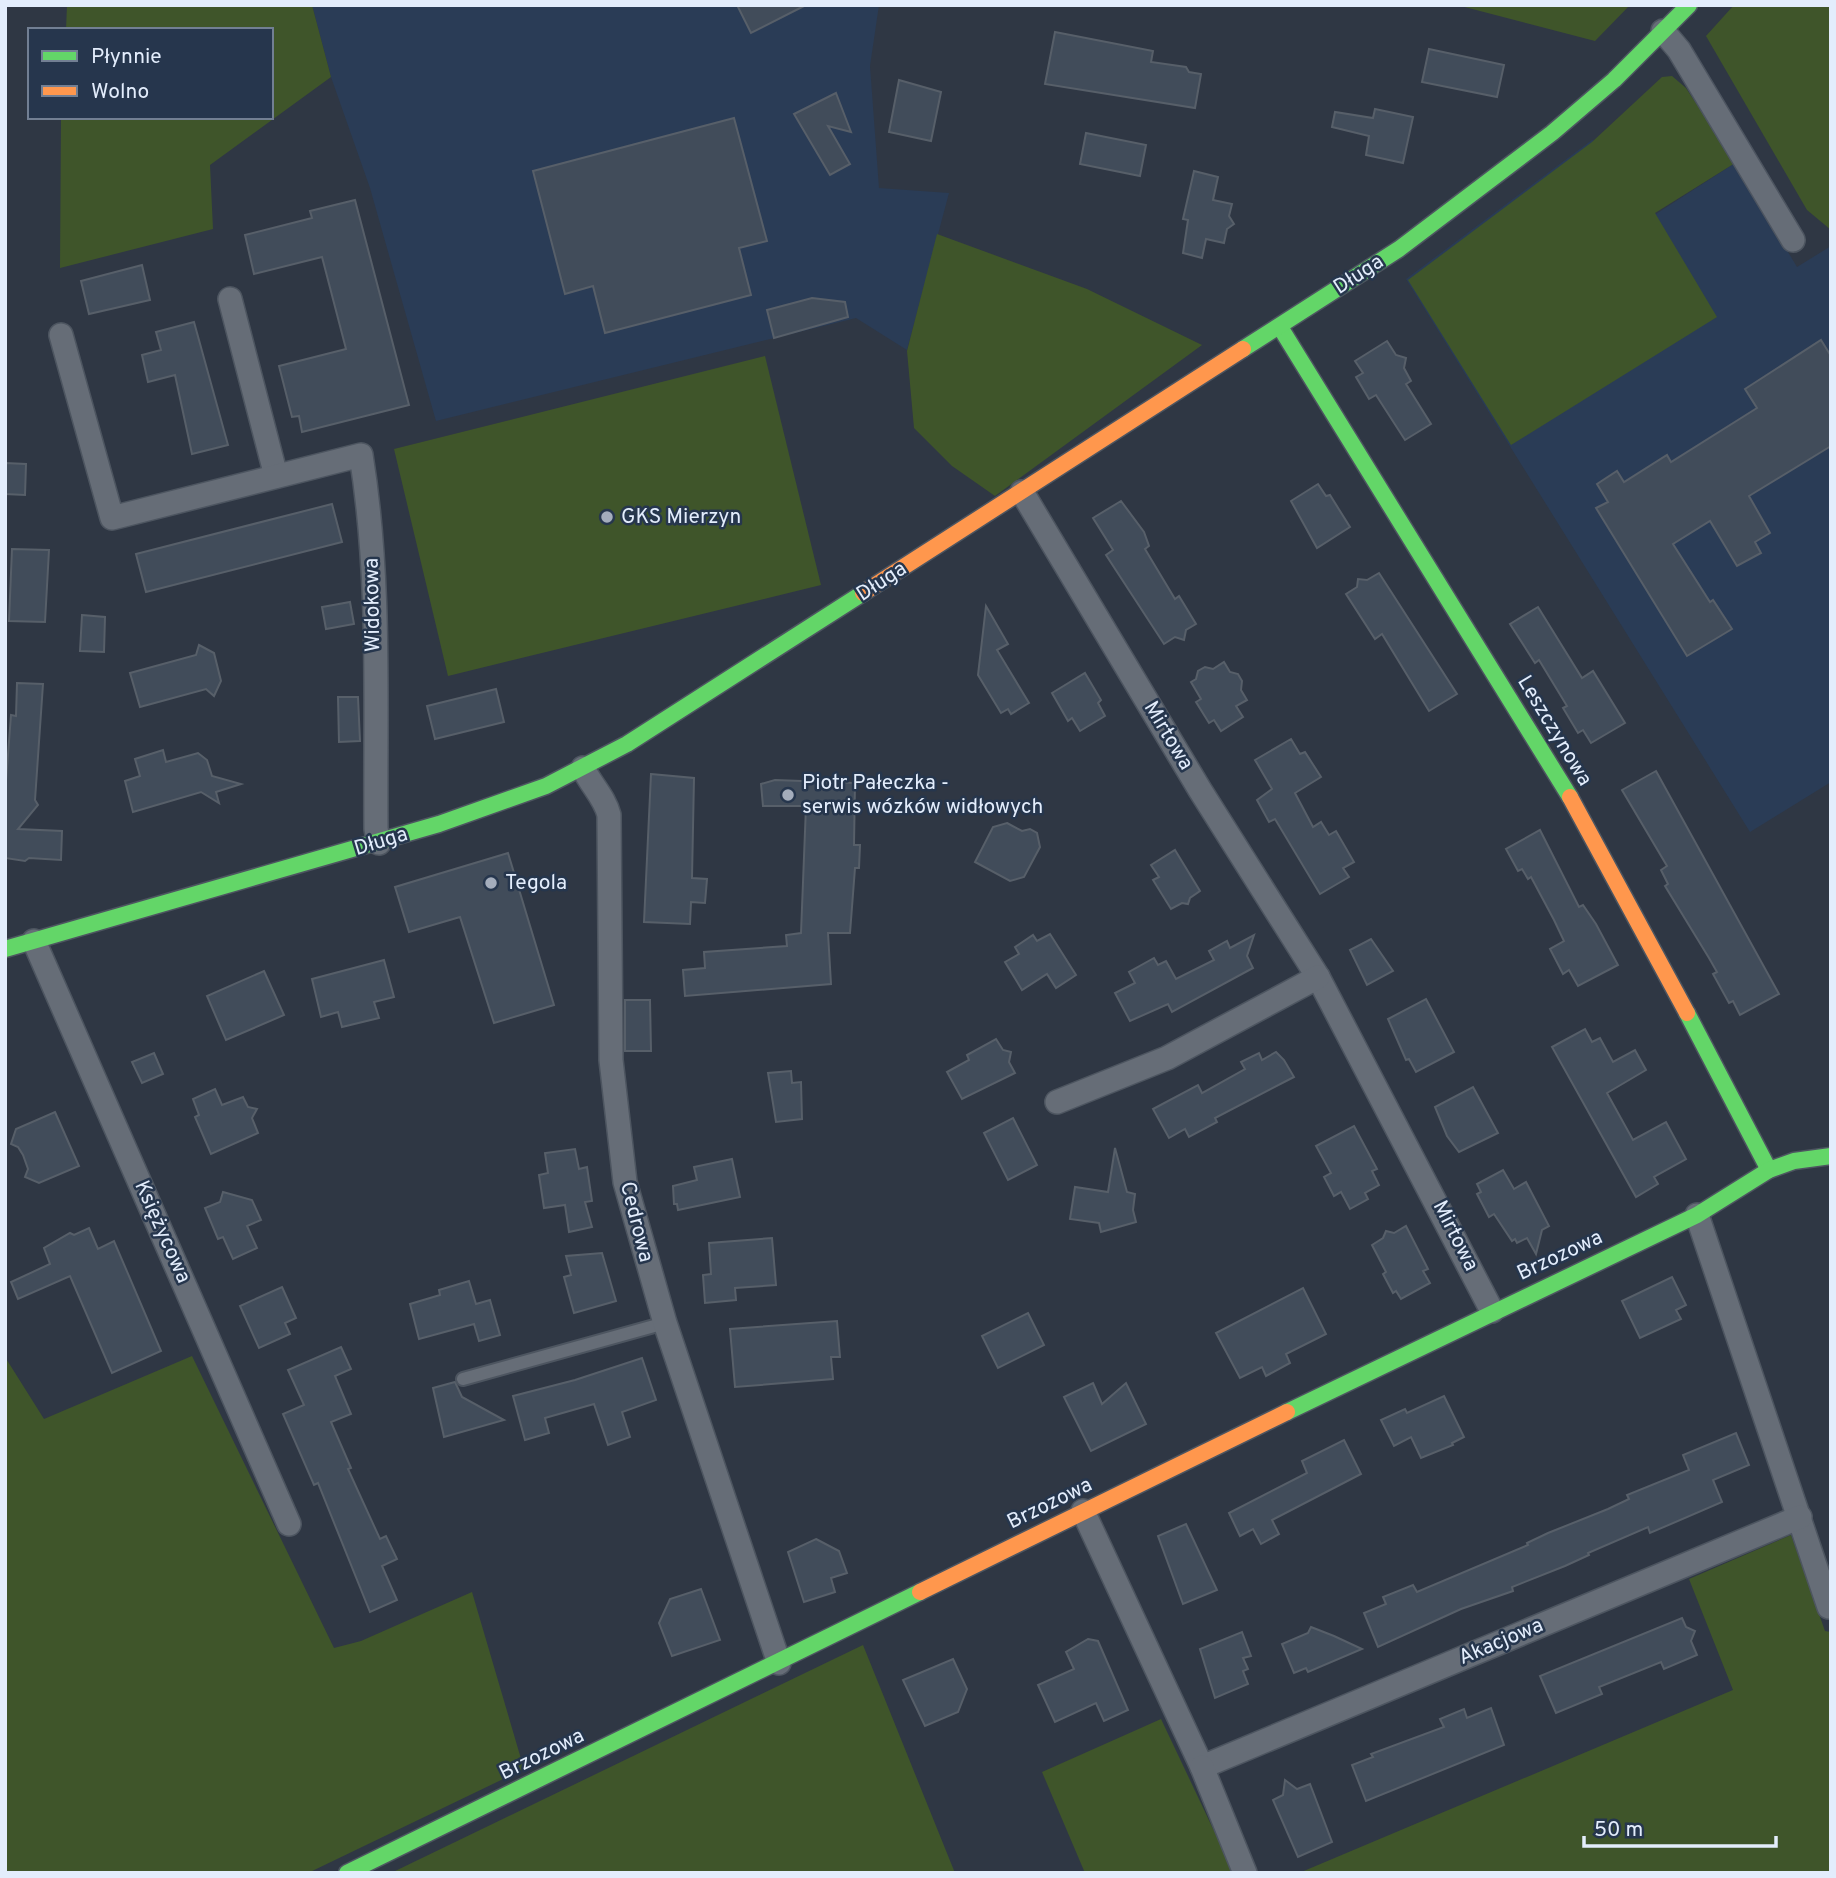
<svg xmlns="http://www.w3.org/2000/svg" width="1836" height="1878" font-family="Overpass,sans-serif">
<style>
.built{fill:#2a3c56}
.green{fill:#3f552a}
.building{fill:#414c5a;stroke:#575f69;stroke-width:2}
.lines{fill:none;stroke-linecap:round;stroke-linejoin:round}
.lane-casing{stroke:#4d5560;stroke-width:16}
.street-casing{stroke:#4d5560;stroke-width:26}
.fast-casing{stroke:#4d5560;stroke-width:19}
.slow-casing{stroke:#4d5560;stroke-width:19}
.lane{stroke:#666d77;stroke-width:12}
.street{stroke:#666d77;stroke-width:23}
.fast{stroke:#63d668;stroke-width:16}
.slow{stroke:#ff974d;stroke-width:16}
.poi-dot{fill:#a4adbc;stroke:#26364d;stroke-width:2.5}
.labels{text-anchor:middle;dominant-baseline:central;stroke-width:5;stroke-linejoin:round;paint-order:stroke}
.street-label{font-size:21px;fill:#e3edfc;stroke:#26364d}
.poi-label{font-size:21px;fill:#e3edfc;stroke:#26364d;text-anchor:start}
</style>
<rect width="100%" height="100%" fill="#2f3744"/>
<g class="built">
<path d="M312 5H879L870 66 879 188 949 193 907 350 856 318 436 421 370 188 331 77Z"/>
<path d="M1592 140 1614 143 1656 214 1735 163 1797 267 1831 246V782L1750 832 1406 279Z"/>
</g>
<g class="green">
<path d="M67 5H312L331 77 210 165 213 229 60 268 61 117H271V30H66Z"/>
<path d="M1457 5H1630L1595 41Z"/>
<path d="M1734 5H1831V230L1807 210 1706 36Z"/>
<path d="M1672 76 1686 88 1735 163 1655 213 1717 317 1511 445 1408 280 1592 142 1662 77Z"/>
<path d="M937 234 1087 289 1202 345 995 496 952 466 914 428 907 351Z"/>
<path d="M765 356 821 585 448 676 394 449Z"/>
<path d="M192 1356 334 1648 361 1641 472 1592 524 1769 308 1873H5V1357L44 1419Z"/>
<path d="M1791 1535 1825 1631 1831 1632V1873H1299L1733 1690 1689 1579Z"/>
<path d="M863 1645 955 1873H391Z"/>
<path d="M1161 1719 1234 1873H1085L1042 1772Z"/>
</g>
<g class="building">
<path d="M737 5H806L751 33Z"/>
<path d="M1055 32 1153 51 1151 62 1186 67 1189 72 1201 74 1195 108 1045 84Z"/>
<path d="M1429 49 1504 65 1497 97 1422 82Z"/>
<path d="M899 80 941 92 931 141 889 132Z"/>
<path d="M836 93 851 132 828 126 850 164 830 175 794 114Z"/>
<path d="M1375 109 1413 117 1403 163 1366 155 1369 136 1332 127 1335 112 1373 118Z"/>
<path d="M734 118 767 241 739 248 751 295 605 333 593 286 565 294 533 171Z"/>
<path d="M1086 133 1146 145 1140 176 1080 164Z"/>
<path d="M1194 171 1218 177 1213 200 1232 204 1229 216 1234 224 1227 229 1224 243 1206 239 1202 258 1183 253 1188 220 1183 219Z"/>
<path d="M355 200 409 405 302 432 299 416 292 417 279 366 346 349 322 257 254 274 245 235 312 218 310 211Z"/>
<path d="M142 265 150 300 89 314 81 281Z"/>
<path d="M812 298 845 302 848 317 774 338 767 310Z"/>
<path d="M194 322 228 445 192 454 175 375 148 382 142 355 161 350 156 332Z"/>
<path d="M1821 340 1831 356V446L1749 496 1770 533 1755 542 1761 553 1737 566 1710 521 1673 544 1710 602 1713 600 1732 629 1687 656 1596 508 1608 502 1597 484 1617 471 1624 482 1667 455 1671 462 1757 408 1745 389Z"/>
<path d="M1387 341 1396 355 1406 358 1404 368 1411 381 1406 384 1431 424 1405 440 1376 395 1369 399 1356 377 1363 373 1355 361Z"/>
<path d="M5 463 26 464 25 495 5 494Z"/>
<path d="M1318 484 1326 496 1330 495 1350 527 1317 548 1291 501Z"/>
<path d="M1121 501 1144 532 1149 546 1145 549 1175 599 1179 596 1196 624 1186 630 1184 640 1175 637 1164 644 1106 555 1113 550 1093 518Z"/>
<path d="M332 504 342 542 146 592 136 554Z"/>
<path d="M12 549 49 550 45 622 9 621Z"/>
<path d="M1379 573 1457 694 1429 711 1382 634 1375 639 1346 594 1357 587 1358 579 1367 580Z"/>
<path d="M350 602 354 624 326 629 322 607Z"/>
<path d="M986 606 1008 644 997 650 1029 703 1011 714 1008 709 1001 713 978 675Z"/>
<path d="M1538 607 1582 678 1593 671 1625 723 1591 743 1583 730 1578 733 1563 708 1567 706 1539 660 1535 663 1510 624Z"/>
<path d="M82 615 105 617 104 652 80 651Z"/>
<path d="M199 645 214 653 221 681 214 696 206 689 140 707 130 673 196 655Z"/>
<path d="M1224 662 1230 672 1238 674 1242 681 1241 690 1247 700 1236 706 1243 717 1221 731 1214 720 1209 723 1196 702 1201 699 1191 682 1196 679 1198 671 1205 667 1213 669Z"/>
<path d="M1085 673 1101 700 1098 703 1105 716 1080 731 1072 718 1068 721 1052 693Z"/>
<path d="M17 683 43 684 35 800 38 805 18 829 62 831 61 860 29 858 25 861 5 858V794L11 715 16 716Z"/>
<path d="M496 689 504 722 435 739 427 706Z"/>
<path d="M338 697H358L360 741 339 742Z"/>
<path d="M1291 739 1300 754 1305 752 1321 777 1295 793 1313 827 1321 822 1329 835 1336 831 1354 862 1343 868 1349 877 1320 894 1275 819 1269 822 1257 800 1272 789 1255 760Z"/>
<path d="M163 750 166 762 198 753 207 760 212 776 241 784 216 792 219 803 201 792 133 812 125 781 140 776 135 759Z"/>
<path d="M1656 771 1779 994 1740 1015 1733 1001 1729 1003 1713 974 1717 972 1709 958 1665 886 1668 884 1661 870 1667 866 1622 790Z"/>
<path d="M651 774 694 778 692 878 707 879 705 903 691 902 690 924 644 922Z"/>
<path d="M775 780 855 783 854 845H860L859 868H855L850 933H828L831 984 685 996 683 970 705 968 704 952 787 946 786 935 801 933 806 806H763L761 784Z"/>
<path d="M1007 823 1022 831 1030 829 1037 833 1040 847 1024 877 1010 881 975 862 993 827Z"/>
<path d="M1540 830 1579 907 1583 905 1596 924 1618 965 1578 986 1569 970 1563 974 1550 949 1564 941 1554 920 1531 877 1528 879 1522 869 1518 871 1506 849Z"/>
<path d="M1175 850 1200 891 1190 898 1188 904 1182 903 1171 909 1153 880 1159 877 1151 865Z"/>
<path d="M508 853 554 1005 494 1023 460 917 409 932 395 887Z"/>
<path d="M1050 934 1076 975 1056 988 1047 974 1022 990 1005 962 1019 954 1015 947 1033 935 1037 941Z"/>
<path d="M1254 935 1247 956 1253 968 1172 1012 1168 1004 1130 1021 1115 993 1135 983 1129 972 1154 958 1158 965 1166 961 1176 979 1214 960 1209 951 1227 941 1230 948Z"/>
<path d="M1371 939 1393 971 1367 985 1350 950Z"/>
<path d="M384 960 394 997 374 1002 379 1018 342 1027 338 1012 321 1017 312 979Z"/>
<path d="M264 971 284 1015 226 1040 207 996Z"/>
<path d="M1426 999 1454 1052 1416 1072 1409 1059 1406 1060 1388 1019Z"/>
<path d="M625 1000H650L651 1051H625Z"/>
<path d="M1585 1029 1592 1042 1600 1038 1613 1062 1635 1050 1646 1070 1607 1093 1633 1140 1666 1122 1686 1159 1654 1177 1658 1184 1636 1197 1552 1047Z"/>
<path d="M996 1039 1003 1050 1011 1052 1009 1062 1015 1073 962 1099 947 1072 969 1060 967 1055Z"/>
<path d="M1276 1052 1284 1060 1294 1077 1215 1118 1217 1122 1189 1137 1185 1129 1169 1138 1153 1109 1198 1085 1202 1093 1245 1069 1241 1062 1259 1053 1262 1060Z"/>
<path d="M154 1053 163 1074 142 1083 132 1062Z"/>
<path d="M791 1071 792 1083 801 1082 802 1119 776 1122 768 1073Z"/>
<path d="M1473 1087 1498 1133 1459 1152 1447 1136 1435 1107Z"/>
<path d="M215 1089 222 1105 243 1097 248 1107 257 1109 252 1118 258 1133 211 1154 195 1117 199 1115 193 1099Z"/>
<path d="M55 1112 79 1166 39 1183 25 1177 28 1169 23 1155 18 1147 11 1144 16 1129Z"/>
<path d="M1013 1118 1037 1165 1008 1180 984 1133Z"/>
<path d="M1354 1126 1377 1169 1372 1171 1379 1185 1365 1193 1368 1199 1350 1209 1341 1192 1334 1196 1324 1177 1331 1173 1316 1146Z"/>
<path d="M1115 1148 1127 1192 1135 1194 1133 1210 1136 1222 1101 1232 1099 1223 1070 1219 1075 1187 1108 1192Z"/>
<path d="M575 1149 579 1169 587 1167 592 1201 585 1202 592 1227 569 1232 565 1205 544 1208 539 1175 548 1173 545 1153Z"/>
<path d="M732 1159 740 1197 678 1210 677 1204H674L673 1186 697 1180 694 1167Z"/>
<path d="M1503 1170 1514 1189 1526 1182 1549 1226 1542 1230 1536 1254 1527 1238 1517 1243 1515 1239 1512 1241 1494 1214 1489 1217 1477 1194 1481 1192 1477 1184Z"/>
<path d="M223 1192 252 1200 261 1220 247 1226 257 1248 233 1259 223 1237 218 1239 205 1208 220 1202Z"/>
<path d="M1406 1226 1428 1269 1423 1271 1430 1283 1401 1299 1396 1291 1393 1293 1383 1274 1386 1272 1372 1245 1383 1238 1386 1231 1394 1233Z"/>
<path d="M89 1228 98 1249 114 1241 161 1351 112 1373 70 1276 18 1299 11 1282 50 1264 44 1248 70 1233 74 1235Z"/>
<path d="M772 1238 776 1285 735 1288 736 1300 705 1303 703 1275 711 1274 709 1243Z"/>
<path d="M602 1253 616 1301 574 1313 564 1277 571 1275 566 1256Z"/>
<path d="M1672 1277 1686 1305 1676 1310 1681 1319 1640 1338 1622 1301Z"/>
<path d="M469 1281 476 1304 490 1300 500 1335 479 1341 474 1324 419 1339 410 1304 440 1295 439 1290Z"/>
<path d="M282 1287 296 1318 285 1323 290 1334 259 1348 240 1306Z"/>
<path d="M1303 1288 1326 1334 1286 1354 1290 1363 1266 1376 1262 1367 1240 1378 1216 1333Z"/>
<path d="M1028 1313 1044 1345 998 1368 982 1336Z"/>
<path d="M837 1321 840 1357H831L833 1379 735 1387 730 1329Z"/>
<path d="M341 1347 351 1369 335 1376 351 1414 331 1422 351 1468 348 1469 380 1539 386 1536 397 1559 382 1566 397 1600 370 1612 318 1483 314 1485 283 1414 304 1405 288 1370Z"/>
<path d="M642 1358 656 1400 622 1412 630 1437 608 1445 594 1404 545 1418 549 1433 525 1440 513 1396 575 1380Z"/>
<path d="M455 1382 462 1397 504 1420 444 1437 433 1388Z"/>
<path d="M1093 1383 1102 1404 1126 1383 1146 1424 1091 1451 1064 1397Z"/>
<path d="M1444 1396 1464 1437 1452 1443 1453 1445 1421 1458 1411 1437 1394 1446 1381 1420 1405 1409 1407 1413Z"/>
<path d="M1736 1433 1749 1465 1713 1480 1722 1502 1650 1533 1648 1527 1588 1553 1589 1555 1565 1566 1512 1587 1513 1591 1461 1609 1378 1647 1364 1613 1386 1604 1383 1597 1413 1585 1417 1592 1528 1545 1527 1543 1548 1533 1608 1509 1629 1499 1627 1495 1689 1470 1683 1455Z"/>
<path d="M1344 1440 1361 1474 1272 1520 1279 1534 1261 1544 1253 1529 1240 1536 1229 1513 1307 1473 1302 1461Z"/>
<path d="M1186 1524 1217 1590 1183 1604 1158 1536Z"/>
<path d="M816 1539 839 1551 847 1573 831 1578 835 1592 804 1602 788 1552Z"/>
<path d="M701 1589 720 1640 672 1656 659 1623 670 1599Z"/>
<path d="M1682 1618 1686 1627 1695 1631 1691 1641 1697 1655 1664 1669 1661 1662 1599 1687 1602 1694 1556 1713 1540 1676Z"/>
<path d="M1311 1627 1334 1636 1362 1649 1308 1672 1306 1668 1294 1673 1282 1644 1308 1633Z"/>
<path d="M1242 1632 1251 1656 1243 1658 1248 1669 1243 1671 1248 1684 1215 1698 1200 1649Z"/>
<path d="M1088 1639 1098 1641 1128 1710 1104 1721 1096 1703 1055 1722 1038 1685 1074 1669 1066 1652Z"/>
<path d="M953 1659 967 1689 958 1712 925 1726 903 1680Z"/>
<path d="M1491 1708 1504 1745 1366 1801 1352 1765 1373 1757 1371 1754 1444 1727 1440 1719 1464 1709 1467 1718Z"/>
<path d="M1285 1780 1297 1789 1310 1784 1332 1842 1298 1857 1273 1800 1283 1795Z"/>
</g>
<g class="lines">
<g class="lane-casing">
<path id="lane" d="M463 1379 665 1323"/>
</g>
<g class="street-casing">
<g id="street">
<path d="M1663 31 1679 50 1793 240"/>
<path d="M230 299 276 476"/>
<path d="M61 335 112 518 361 455C381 578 375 705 376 829L379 843"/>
<path d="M1022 492 1200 790 1318 977 1492 1311"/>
<path d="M583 768C591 785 605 798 609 815L611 1060 625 1182 665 1323 779 1663"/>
<path d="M34 941 289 1524"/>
<path d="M1057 1102 1167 1058 1318 977"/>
<path d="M1697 1215 1829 1607"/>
<path d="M1083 1511 1202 1767 1800 1517"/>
<path d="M1202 1767 1245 1873"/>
</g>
</g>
<g class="fast-casing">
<g id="fast">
<path d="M1280 327 1570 797"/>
<path d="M1243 349 1399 249 1552 133 1614 80 1689 5"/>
<path d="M5 949 439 824 546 786 627 744 863 593"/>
<path d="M1687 1013 1769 1170"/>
<path d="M1287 1412 1697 1215 1769 1170 1794 1161 1831 1156"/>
<path d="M347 1873 920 1592"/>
</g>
</g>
<g class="slow-casing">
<g id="slow">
<path d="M863 593 1243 349"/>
<path d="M1570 797 1687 1013"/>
<path d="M920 1592 1287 1412"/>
</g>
</g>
<use href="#lane" class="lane"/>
<use href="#street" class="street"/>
<use href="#fast" class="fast"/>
<use href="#slow" class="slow"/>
</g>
<g class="poi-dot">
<circle cx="607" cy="517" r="7"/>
<circle cx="788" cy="795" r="7"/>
<circle cx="491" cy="883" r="7"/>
</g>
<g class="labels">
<g class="street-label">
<text transform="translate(1359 275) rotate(-33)">Długa</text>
<text transform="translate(882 582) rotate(-33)">Długa</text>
<text transform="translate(373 605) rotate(-91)">Widokowa</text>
<text transform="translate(1554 731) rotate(59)">Leszczynowa</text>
<text transform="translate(1168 736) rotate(59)">Mirtowa</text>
<text transform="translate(381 842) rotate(-17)">Długa</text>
<text transform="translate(636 1222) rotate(76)">Cedrowa</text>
<text transform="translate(162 1232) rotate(66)">Księżycowa</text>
<text transform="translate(1455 1236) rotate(63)">Mirtowa</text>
<text transform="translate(1560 1256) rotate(-25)">Brzozowa</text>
<text transform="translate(1050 1504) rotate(-26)">Brzozowa</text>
<text transform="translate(1501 1642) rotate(-23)">Akacjowa</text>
<text transform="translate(542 1755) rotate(-26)">Brzozowa</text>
</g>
<g class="poi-label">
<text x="621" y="517">GKS Mierzyn</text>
<text x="802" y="783">Piotr Pałeczka -<tspan x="802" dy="24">serwis wózków widłowych</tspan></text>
<text x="505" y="883">Tegola</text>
</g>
</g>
<rect width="1836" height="1878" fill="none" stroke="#e3edfc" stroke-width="14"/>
<rect x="28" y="28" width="245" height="91" fill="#26364d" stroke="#727f93" stroke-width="2"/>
<rect x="42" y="51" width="35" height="10" fill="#63d668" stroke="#727f93" stroke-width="2"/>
<text x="91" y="63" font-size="21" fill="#e3edfc">Płynnie</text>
<rect x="42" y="86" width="35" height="10" fill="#ff974d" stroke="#727f93" stroke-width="2"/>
<text x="91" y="98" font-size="21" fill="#e3edfc">Wolno</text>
<path d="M1584 1836v10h192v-10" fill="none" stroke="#e3edfc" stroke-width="3.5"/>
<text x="1594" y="1836" font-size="21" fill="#e3edfc" stroke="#26364d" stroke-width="5" paint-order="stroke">50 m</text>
</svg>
